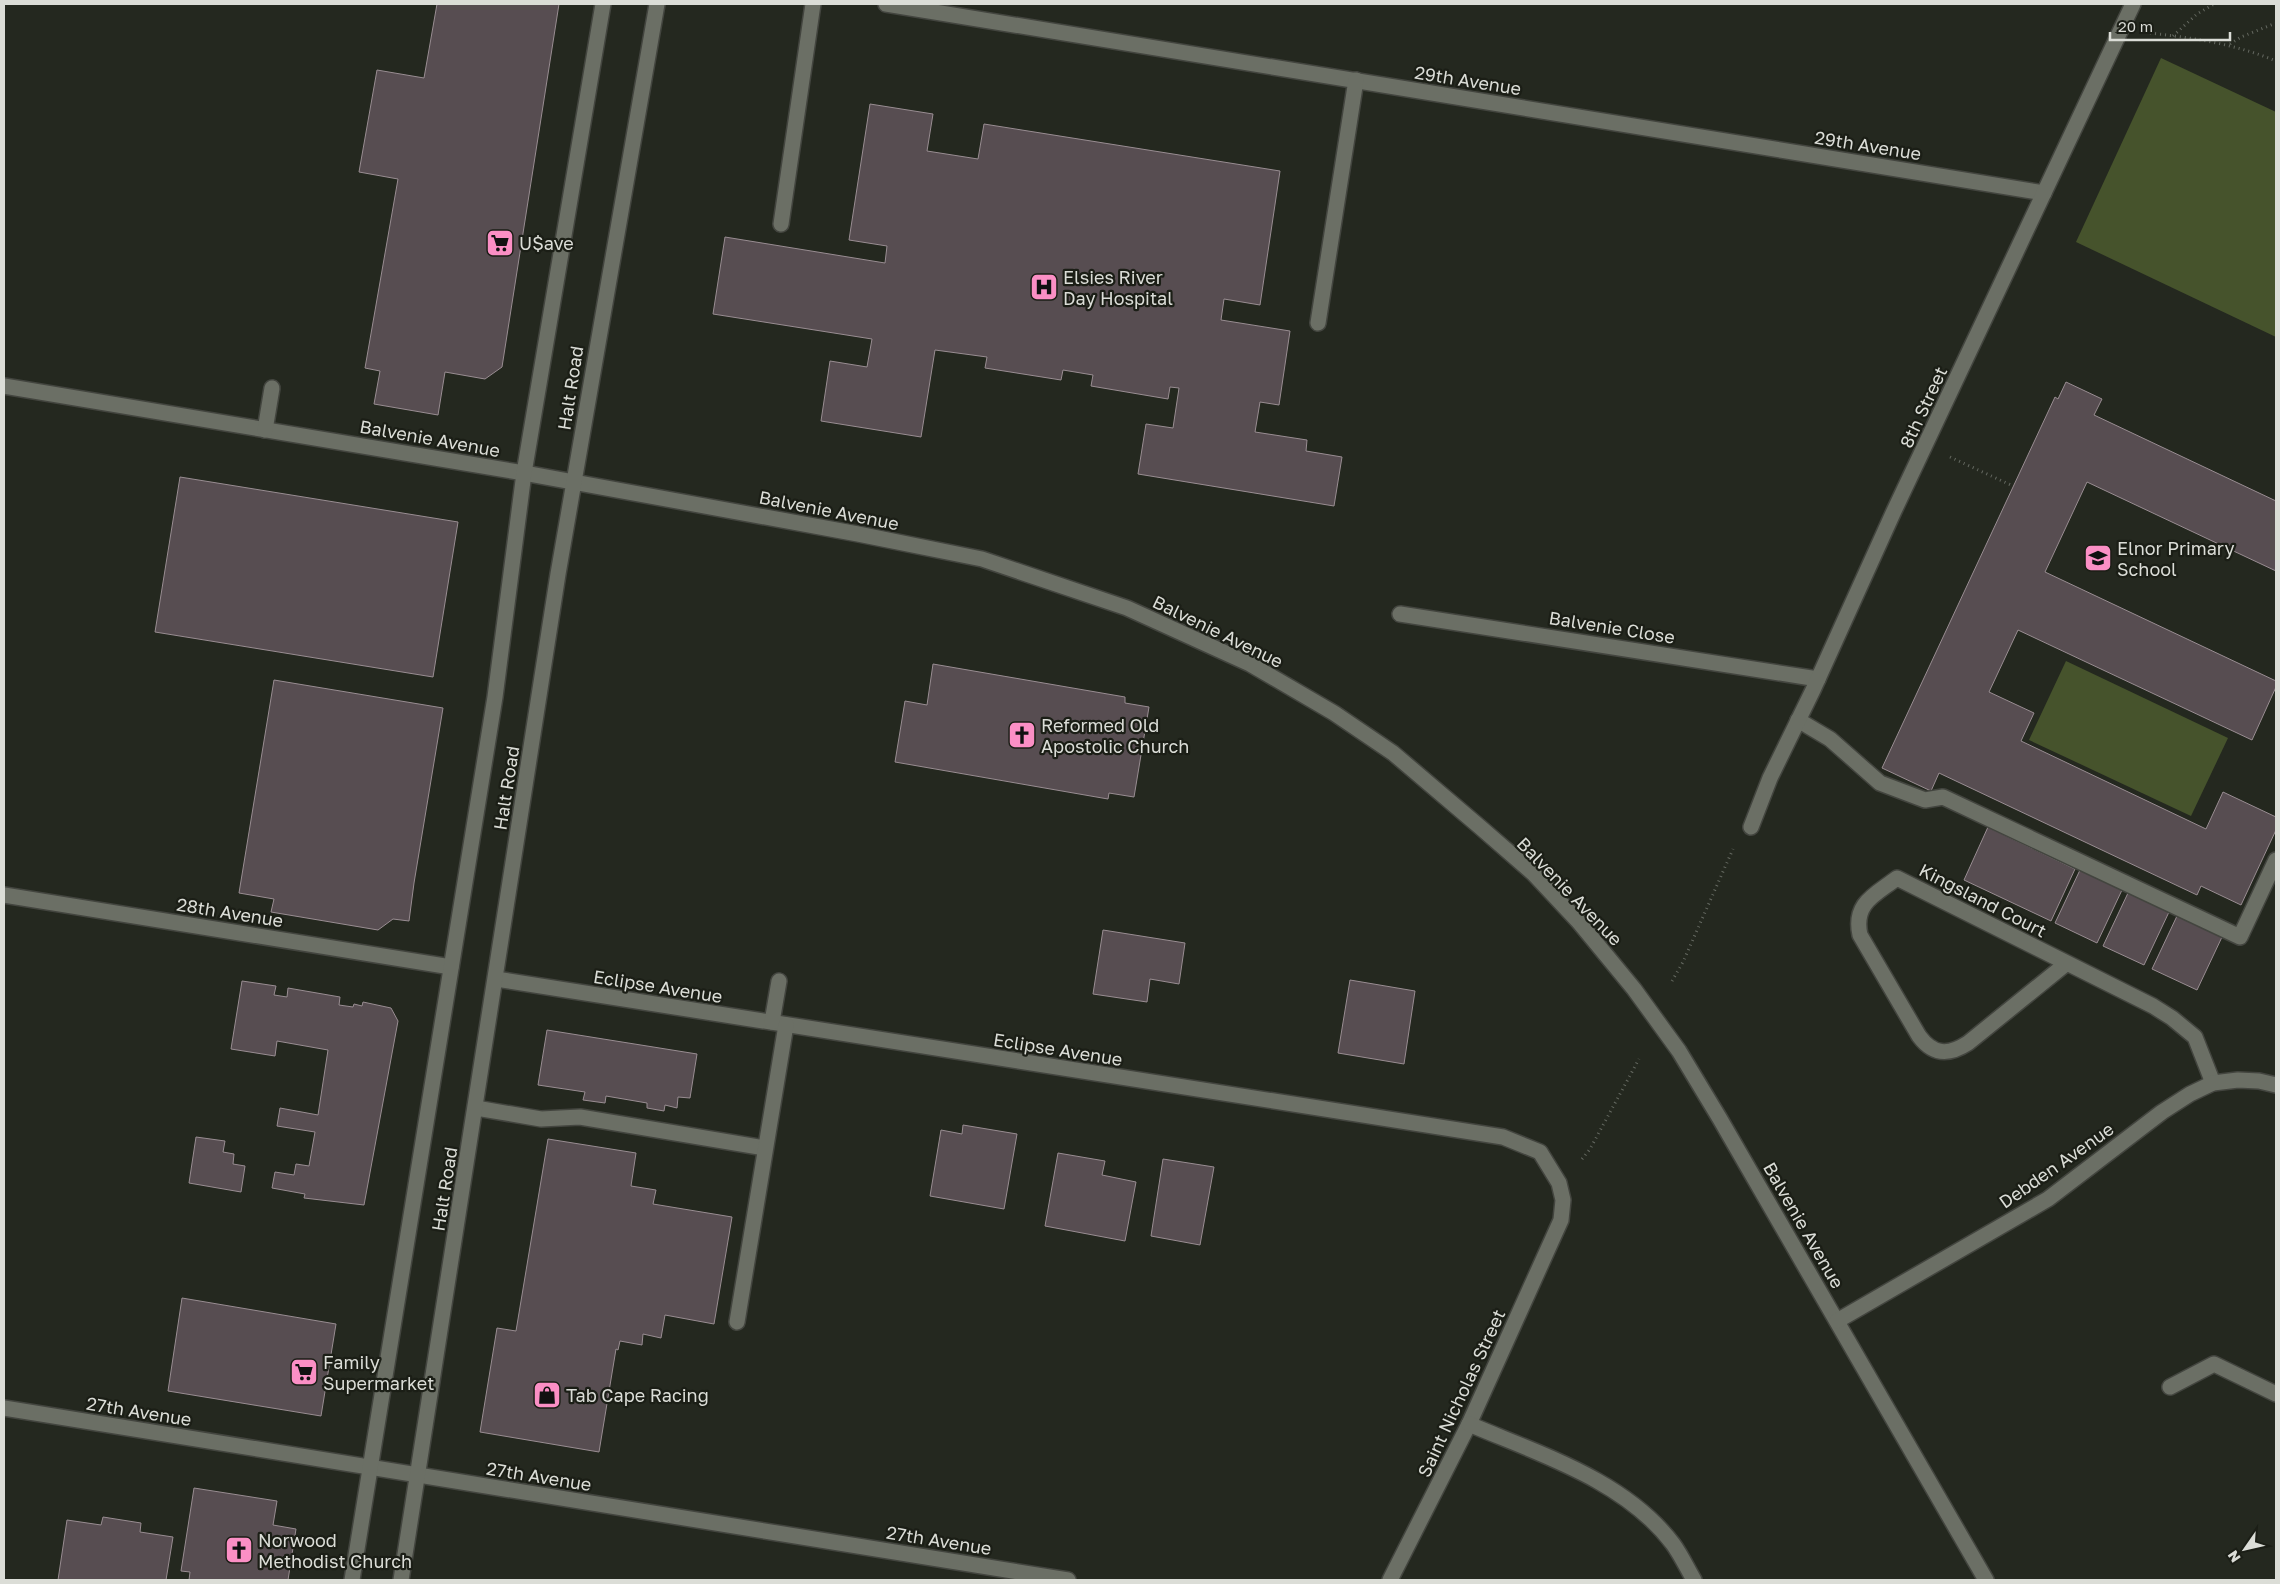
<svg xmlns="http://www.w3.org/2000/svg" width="2280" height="1584" font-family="'Golos Text',sans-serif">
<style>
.green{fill:#46532c}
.building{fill:#574d51;stroke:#998d92}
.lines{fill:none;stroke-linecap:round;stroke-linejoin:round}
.minor-casing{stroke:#43453f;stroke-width:18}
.path{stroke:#656961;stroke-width:3;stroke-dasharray:1 4;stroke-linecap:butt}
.minor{stroke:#6b6f65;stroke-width:15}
.labels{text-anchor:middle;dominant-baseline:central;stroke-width:4.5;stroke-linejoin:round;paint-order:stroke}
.street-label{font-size:18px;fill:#dbddd7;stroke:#1b1e16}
.poi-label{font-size:18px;fill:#dbddd7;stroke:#1b1e16;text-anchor:start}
</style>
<rect width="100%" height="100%" fill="#24281f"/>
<g class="green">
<path d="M2161 58 2276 112V337L2076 242Z"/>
<path d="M2066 661 2228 738 2191 816 2029 740Z"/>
</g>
<g class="building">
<path d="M437 4H559L502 367 485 379 445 372 438 415 374 404 380 371 365 368 398 179 359 172 377 70 424 78Z"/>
<path d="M870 104 933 114 927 151 978 159 984 124 1280 171 1260 305 1224 299 1221 320 1290 331 1279 405 1260 402 1255 432 1307 440 1306 451 1342 457 1334 506 1138 474 1146 424 1173 428 1179 388 1170 387 1168 399 1091 386 1093 375 1063 370 1061 380 985 368 987 357 935 350 921 437 821 421 830 361 867 367 872 339 713 314 725 237 885 263 887 246 849 240Z"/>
<path d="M2066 382 2102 399 2094 415 2276 501V571L2087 482 2045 572 2276 681V687L2252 740 2018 630 1989 692 2034 713 2021 741 2206 829 2223 792 2276 817V830L2241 905 2201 886 2197 895 1939 773 1931 791 1882 768 2055 397 2058 399Z"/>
<path d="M180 477 458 522 433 677 155 632Z"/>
<path d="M933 664 1125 697V703L1149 707 1134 797 1109 793 1108 799 895 762 905 701 927 705Z"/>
<path d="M274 680 443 708 414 883 409 921 393 919 378 930 271 912 274 899 239 893Z"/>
<path d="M1988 827 2075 869 2051 921 1964 880Z"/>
<path d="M2080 870 2122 890 2097 943 2055 923Z"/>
<path d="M2128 893 2169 912 2144 965 2103 946Z"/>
<path d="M2177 916 2222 937 2197 990 2152 969Z"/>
<path d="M1103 930 1185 943 1179 984 1150 979 1147 1002 1093 994Z"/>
<path d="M1350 980 1415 991 1404 1064 1338 1053Z"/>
<path d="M242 981 276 986 274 995 287 997 288 988 340 997 339 1005 353 1007 354 1004 362 1006 363 1002 391 1008 398 1021 364 1205 304 1198 305 1194 272 1188 275 1172 294 1175 296 1164 309 1166 315 1132 277 1126 280 1108 318 1115 328 1050 277 1041 275 1056 231 1049Z"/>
<path d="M547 1030 697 1054 690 1098 678 1097 677 1108 665 1105 664 1111 647 1108V1103L606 1096 605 1103 583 1100 585 1092 538 1085Z"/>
<path d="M963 1125 1017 1134 1004 1209 930 1196 941 1130 962 1134Z"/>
<path d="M196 1137 225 1141 223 1152 234 1154 233 1164 245 1166 241 1192 189 1183Z"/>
<path d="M548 1139 636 1153 631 1186 656 1190 653 1204 732 1217 714 1324 665 1315 661 1338 643 1334 642 1345 620 1341 618 1350 616 1349 599 1452 480 1432 497 1328 516 1331Z"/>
<path d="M1058 1153 1105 1161 1102 1175 1136 1182 1125 1241 1045 1226Z"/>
<path d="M1163 1159 1214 1167 1200 1245 1151 1236Z"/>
<path d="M182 1298 336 1324 321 1416 168 1391Z"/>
<path d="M194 1488 277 1501 273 1525 296 1529 288 1580H189L190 1572 181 1571Z"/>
<path d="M103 1517 141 1523 140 1532 173 1537 166 1580H58L67 1520 101 1525Z"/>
</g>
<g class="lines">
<g class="minor-casing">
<g id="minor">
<path d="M886 4 2044 193"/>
<path d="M781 224 813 4"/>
<path d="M1318 323 1356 80"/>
<path d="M4 386 524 473 858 534 982 559 1127 608 1250 664 1334 713 1393 753 1480 827 1534 874 1578 921 1634 989 1679 1051 1720 1119 1986 1580"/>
<path d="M265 430 272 388"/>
<path d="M1400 614 1818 679"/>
<path d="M1798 720 1830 739 1880 783 1925 800 1943 797 2240 937 2276 860"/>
<path d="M1751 827 1770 778 1813 690 1894 511 2133 4"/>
<path d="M4 895 451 967"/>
<path d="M2067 963 1968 1043C1948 1056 1933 1055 1919 1036L1860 935C1853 903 1875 895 1897 878L2153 1006 2172 1018 2195 1037 2213 1083"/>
<path d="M496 979 1503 1137 1540 1152 1559 1183 1563 1200 1561 1220 1469 1424 1390 1580"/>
<path d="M772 1022 779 981"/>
<path d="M476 1108 541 1119 580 1117 765 1148"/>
<path d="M1837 1321 2048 1199 2162 1112 2190 1094 2213 1083 2238 1080 2259 1081 2276 1085"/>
<path d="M737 1322 786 1025"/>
<path d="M2170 1387 2214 1364 2276 1394"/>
<path d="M4 1408 1068 1580"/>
<path d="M1469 1424C1539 1454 1625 1480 1673 1544 1681 1555 1687 1568 1694 1580"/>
<path d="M352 1580 495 697 524 473 603 4"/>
<path d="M401 1580 558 574 657 4"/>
</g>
</g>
<g class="path">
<path d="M2150 33C2194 38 2235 44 2276 61"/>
<path d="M2173 36 2197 14 2214 4"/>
<path d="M2230 44 2241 37 2276 23"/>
<path d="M1950 457 2013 486"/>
<path d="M1672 981 1683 962 1733 849"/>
<path d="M1582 1159 1590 1149 1639 1059"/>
</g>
<use href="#minor" class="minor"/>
</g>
<defs>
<g id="supermarket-square" transform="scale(1.4375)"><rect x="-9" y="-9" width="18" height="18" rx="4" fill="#fb8fc5" stroke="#1b1e16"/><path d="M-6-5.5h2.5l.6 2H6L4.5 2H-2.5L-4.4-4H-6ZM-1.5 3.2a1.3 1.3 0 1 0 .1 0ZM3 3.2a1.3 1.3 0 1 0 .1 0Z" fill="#111"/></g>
<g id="hospital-square" transform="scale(1.4375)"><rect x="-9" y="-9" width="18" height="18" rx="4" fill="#fb8fc5" stroke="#1b1e16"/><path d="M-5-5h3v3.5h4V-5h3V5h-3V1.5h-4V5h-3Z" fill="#111"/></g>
<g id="school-square" transform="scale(1.4375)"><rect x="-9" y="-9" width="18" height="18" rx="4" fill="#fb8fc5" stroke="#1b1e16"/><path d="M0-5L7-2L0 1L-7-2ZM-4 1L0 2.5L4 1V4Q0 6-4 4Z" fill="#111"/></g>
<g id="church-square" transform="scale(1.4375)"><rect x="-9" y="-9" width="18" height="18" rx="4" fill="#fb8fc5" stroke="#1b1e16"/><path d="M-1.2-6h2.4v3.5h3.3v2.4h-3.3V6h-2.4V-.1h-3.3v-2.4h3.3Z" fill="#111"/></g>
<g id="shop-square" transform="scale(1.4375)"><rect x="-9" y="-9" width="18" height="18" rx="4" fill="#fb8fc5" stroke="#1b1e16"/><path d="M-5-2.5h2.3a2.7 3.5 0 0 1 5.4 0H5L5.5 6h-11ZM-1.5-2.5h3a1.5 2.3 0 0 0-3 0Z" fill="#111"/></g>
</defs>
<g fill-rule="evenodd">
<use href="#supermarket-square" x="500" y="243"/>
<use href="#hospital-square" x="1044" y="287"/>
<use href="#school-square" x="2098" y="558"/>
<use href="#church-square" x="1022" y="735"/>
<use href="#supermarket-square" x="304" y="1372"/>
<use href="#shop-square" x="547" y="1395"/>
<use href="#church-square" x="239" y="1550"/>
</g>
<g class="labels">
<g class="street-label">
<text transform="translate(1468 80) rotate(9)">29th Avenue</text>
<text transform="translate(1868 145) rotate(9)">29th Avenue</text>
<text transform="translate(570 388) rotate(-81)">Halt Road</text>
<text transform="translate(1923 407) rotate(-65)">8th Street</text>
<text transform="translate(430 438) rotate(10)">Balvenie Avenue</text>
<text transform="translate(829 510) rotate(11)">Balvenie Avenue</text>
<text transform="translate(1612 627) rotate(9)">Balvenie Close</text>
<text transform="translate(1218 631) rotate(26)">Balvenie Avenue</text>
<text transform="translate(506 788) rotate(-81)">Halt Road</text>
<text transform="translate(1570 891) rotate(46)">Balvenie Avenue</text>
<text transform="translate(1983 900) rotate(27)">Kingsland Court</text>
<text transform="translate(230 912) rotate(9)">28th Avenue</text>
<text transform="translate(658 986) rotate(9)">Eclipse Avenue</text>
<text transform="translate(1058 1049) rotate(9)">Eclipse Avenue</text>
<text transform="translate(2056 1165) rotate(-35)">Debden Avenue</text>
<text transform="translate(444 1189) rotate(-81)">Halt Road</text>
<text transform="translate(1804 1225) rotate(60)">Balvenie Avenue</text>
<text transform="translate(1461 1393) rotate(-65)">Saint Nicholas Street</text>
<text transform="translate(139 1411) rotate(9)">27th Avenue</text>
<text transform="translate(539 1476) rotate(9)">27th Avenue</text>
<text transform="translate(939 1540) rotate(9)">27th Avenue</text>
</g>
<g class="poi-label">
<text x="519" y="243">U$ave</text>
<text x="1063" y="277">Elsies River<tspan x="1063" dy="21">Day Hospital</tspan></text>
<text x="2117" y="548">Elnor Primary<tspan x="2117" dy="21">School</tspan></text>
<text x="1041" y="725">Reformed Old<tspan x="1041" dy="21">Apostolic Church</tspan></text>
<text x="323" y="1362">Family<tspan x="323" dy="21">Supermarket</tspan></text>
<text x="566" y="1395">Tab Cape Racing</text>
<text x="258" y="1540">Norwood<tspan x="258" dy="21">Methodist Church</tspan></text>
</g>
</g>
<rect width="2280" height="1584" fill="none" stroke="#dbddd7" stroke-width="10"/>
<g transform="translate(2245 1549) rotate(236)" stroke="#1b1e16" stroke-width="4" paint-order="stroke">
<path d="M0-4L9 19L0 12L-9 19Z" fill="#dbddd7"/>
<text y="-8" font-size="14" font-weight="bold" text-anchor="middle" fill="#dbddd7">N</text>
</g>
<path d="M2110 32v8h120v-8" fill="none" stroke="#dbddd7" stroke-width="2.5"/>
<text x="2118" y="32" font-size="15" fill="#dbddd7" stroke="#1b1e16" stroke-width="4" paint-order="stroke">20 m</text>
</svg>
